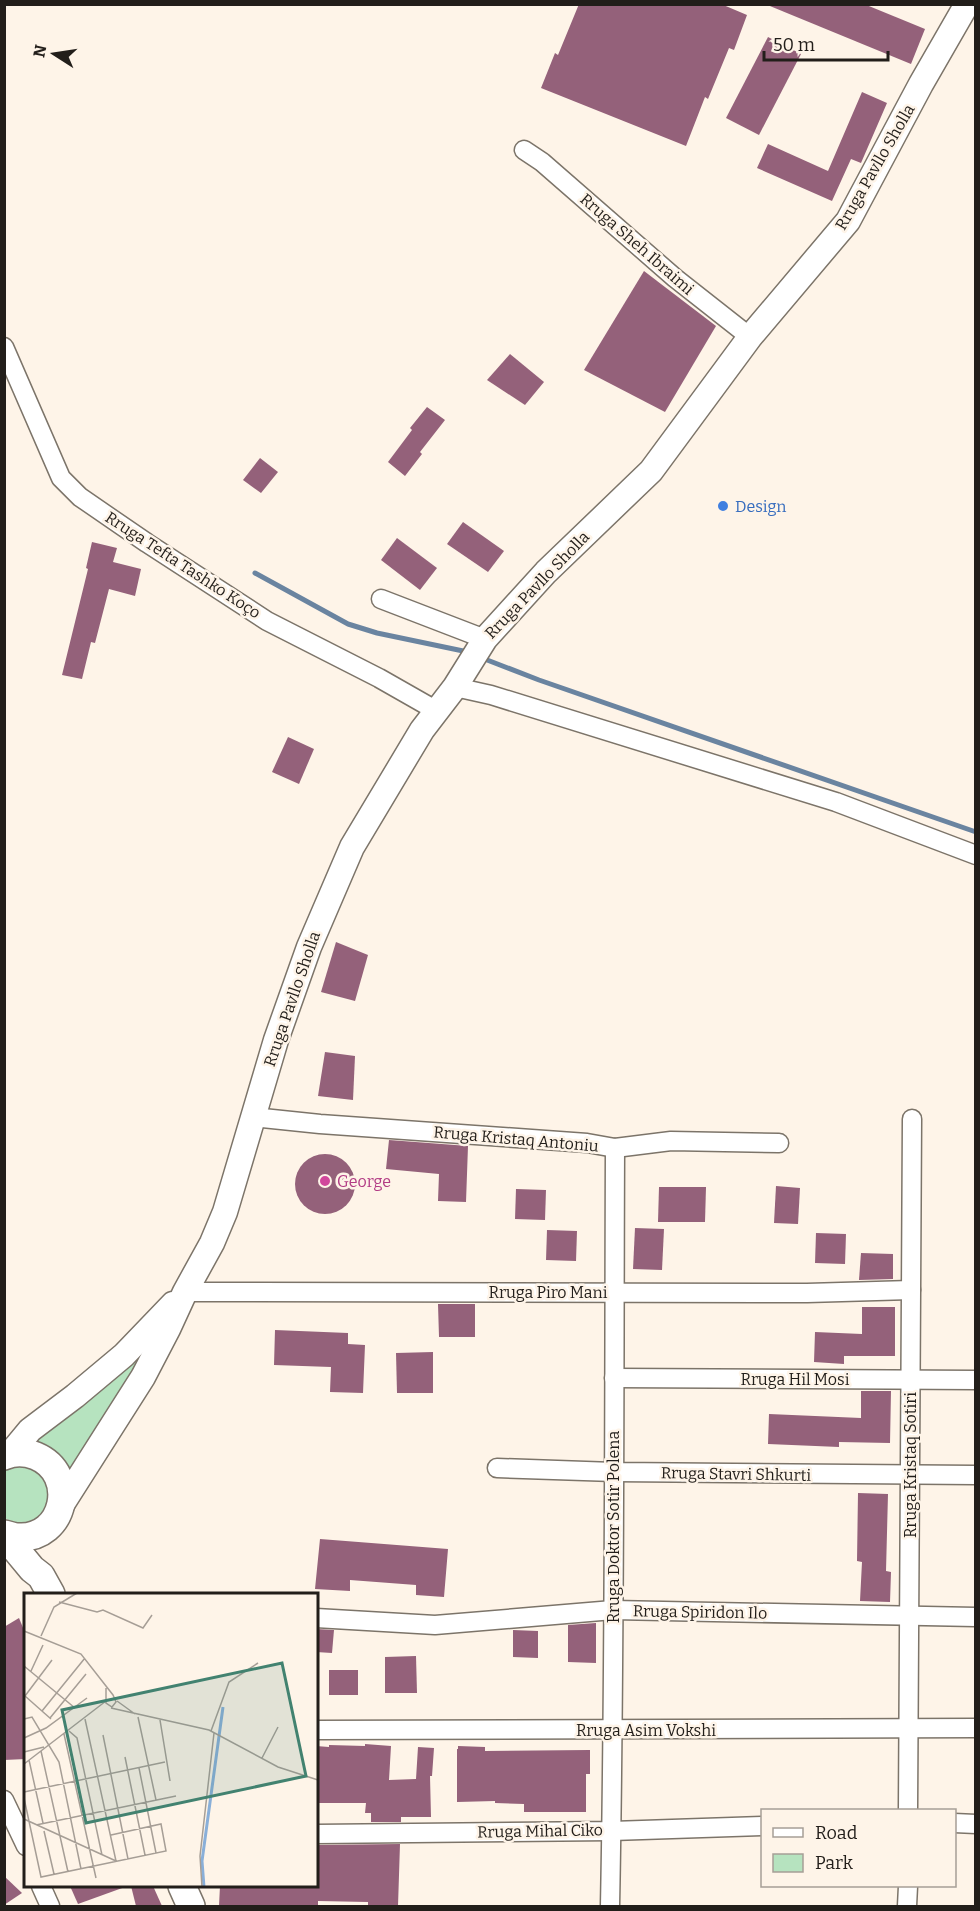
<svg xmlns="http://www.w3.org/2000/svg" width="980" height="1911" font-family="Bitter,serif">
<style>
.green{fill:#b6e3bf}
.lines{fill:none;stroke-linecap:round;stroke-linejoin:round}
.stream{stroke:#6a84a0;stroke-width:5}
.building{fill:#94617a}
.minor-casing{stroke:#7c7469;stroke-width:21}
.tertiary-casing{stroke:#7c7469;stroke-width:27}
.secondary-casing{stroke:#7c7469;stroke-width:30}
.minor{stroke:#fff;stroke-width:18}
.tertiary{stroke:#fff;stroke-width:24}
.secondary{stroke:#fff;stroke-width:27}
.shop-dot{fill:#3f7fe0;stroke:#fef4e8;stroke-width:2}
.hotel-dot{fill:#d1479c;stroke:#fef4e8;stroke-width:2}
.labels{text-anchor:middle;dominant-baseline:central;stroke-width:5;stroke-linejoin:round;paint-order:stroke}
.street-label{font-size:16px;fill:#221e1a;stroke:#fef4e8}
.shop-label{font-size:16px;fill:#366cbe;stroke:#fef4e8;text-anchor:start}
.hotel-label{font-size:16px;fill:#b23c85;stroke:#fef4e8;text-anchor:start}
.inset-river{fill:none;stroke:#89afd9;stroke-width:3}
.inset-road{fill:none;stroke:#a69e96;stroke-width:1.5}
.view{fill:#428270;fill-opacity:0.15;stroke:#428270;stroke-width:3}
.inset-edge{fill:none;stroke:#221e1a;stroke-width:3}
</style>
<rect width="100%" height="100%" fill="#fef4e8"/>
<g class="green">
<path d="M138 1360 71 1474C60 1453 51 1453 29 1447Z"/>
<path d="M24 1463 43 1472 51 1501C38 1521 29 1531 5 1518V1469Z"/>
</g>
<g class="lines">
<g class="stream">
<path d="M255 573 348 624 377 633 468 652"/>
<path d="M482 658 539 680 976 832"/>
</g>
</g>
<g class="building">
<path d="M579 4H721L747 15 734 50 729 48 708 99 705 97 686 146 541 88 555 53 558 55Z"/>
<path d="M765 4H864L925 29 911 64Z"/>
<path d="M768 37 801 54 759 135 726 118Z"/>
<path d="M862 92 887 103 861 163 851 159 832 201 757 168 768 144 828 171Z"/>
<path d="M644 271 716 326 665 412 584 370Z"/>
<path d="M510 354 544 382 525 405 487 380Z"/>
<path d="M427 407 445 420 420 452 422 454 405 476 388 462 412 430 410 428Z"/>
<path d="M260 458 278 472 261 493 243 480Z"/>
<path d="M463 522 504 551 488 572 447 544Z"/>
<path d="M397 538 437 568 420 590 381 560Z"/>
<path d="M92 542 117 548 113 562 141 569 135 596 109 589 95 643 91 642 82 679 62 675 88 569 86 568Z"/>
<path d="M288 737 314 749 299 784 272 772Z"/>
<path d="M336 942 368 955 355 1001 321 992Z"/>
<path d="M325 1052 355 1056 353 1100 318 1096Z"/>
<path d="M389 1140 468 1146 466 1202 438 1201 439 1174 386 1169Z"/>
<circle cx="325" cy="1184" r="30"/>
<path d="M776 1186 800 1188 798 1224 774 1223Z"/>
<path d="M659 1187H706L705 1222H658Z"/>
<path d="M516 1189 546 1190 545 1220 515 1219Z"/>
<path d="M635 1228 664 1229 662 1270 633 1269Z"/>
<path d="M547 1230 577 1231 576 1261 546 1260Z"/>
<path d="M816 1233 846 1234 845 1264 815 1263Z"/>
<path d="M861 1253 893 1254V1279L859 1280Z"/>
<path d="M438 1304H475V1337H439Z"/>
<path d="M862 1307H895V1356H844V1364L814 1362 815 1332 862 1334Z"/>
<path d="M275 1330 348 1333V1344L365 1345 363 1393 330 1392 331 1367 274 1365Z"/>
<path d="M433 1352V1393H397L396 1353Z"/>
<path d="M861 1391H891L890 1443 839 1442V1447L768 1444 769 1414 861 1418Z"/>
<path d="M858 1493 888 1494 886 1571 891 1572 890 1602 860 1601 862 1562 857 1561Z"/>
<path d="M320 1539 448 1549 444 1597 416 1595V1585L350 1580V1591L315 1589Z"/>
<path d="M19 1618 26 1635V1759L4 1760V1627Z"/>
<path d="M596 1623V1663L568 1662V1625Z"/>
<path d="M316 1629 334 1630 332 1653 316 1652Z"/>
<path d="M513 1630 538 1631V1658L513 1657Z"/>
<path d="M416 1656 417 1693H385V1657Z"/>
<rect x="329" y="1670" width="29" height="25"/>
<path d="M365 1744 391 1746 389 1780 416 1779 418 1747 434 1748 432 1776H430L431 1817H401V1822H371V1813H365L366 1803H316V1746L329 1747V1745L365 1746Z"/>
<path d="M458 1746 485 1747V1751L590 1750V1774H586V1812H524V1804L495 1803V1801L457 1802V1749H458Z"/>
<path d="M400 1844 398 1906H368V1902L318 1901V1906H219L220 1886H316V1845Z"/>
<path d="M4 1876 22 1893 4 1905Z"/>
<path d="M70 1886H125V1887L78 1904Z"/>
<path d="M131 1886H153L162 1906H136Z"/>
</g>
<g class="lines">
<g class="minor-casing">
<g id="minor">
<path d="M524 150 542 162 675 278 750 337"/>
<path d="M4 347 61 478 80 497 147 543 267 621 379 678 437 711"/>
<path d="M381 599 485 639"/>
<path d="M455 687 491 695 836 802 976 855"/>
<path d="M253 1117 320 1124 587 1143 615 1148 671 1141 779 1143"/>
<path d="M185 1292 807 1293 911 1290"/>
<path d="M614 1378 976 1380"/>
<path d="M497 1468 614 1472 976 1475"/>
<path d="M316 1618 435 1625 613 1610 976 1617"/>
<path d="M316 1730 976 1728"/>
<path d="M4 1800 26 1846"/>
<path d="M908 1810 912 1119"/>
<path d="M954 1823 976 1824"/>
<path d="M316 1834 612 1831 762 1826"/>
<path d="M41 1886 50 1906"/>
<path d="M610 1906C615 1654 614 1401 615 1148"/>
<path d="M907 1906 908 1886"/>
</g>
</g>
<g class="tertiary-casing">
<g id="tertiary">
<path d="M10 1454 30 1430 75 1396 124 1355 173 1304"/>
<path d="M61 1506 143 1377 168 1329 185 1292 212 1243 225 1212 276 1040 309 947 352 847 422 730 455 687 485 639 546 572 651 471 750 337 848 221 921 84 967 4"/>
</g>
</g>
<g class="secondary-casing">
<g id="secondary">
<path d="M4 1456C15 1451 26 1452 36 1456 79 1474 65 1540 18 1537 14 1537 9 1535 4 1534"/>
<path d="M4 1535 32 1569 41 1576 51 1594"/>
<path d="M182 1886 191 1906"/>
</g>
</g>
<use href="#minor" class="minor"/>
<use href="#tertiary" class="tertiary"/>
<use href="#secondary" class="secondary"/>
</g>
<circle class="shop-dot" cx="723" cy="506" r="6"/>
<circle class="hotel-dot" cx="325" cy="1181" r="6"/>
<g class="labels">
<g class="street-label">
<text transform="translate(875 167) rotate(-60)">Rruga Pavllo Sholla</text>
<text transform="translate(637 244) rotate(41)">Rruga Sheh Ibraimi</text>
<text transform="translate(183 565) rotate(33)">Rruga Tefta Tashko Koço</text>
<text transform="translate(537 585) rotate(-46)">Rruga Pavllo Sholla</text>
<text transform="translate(292 999) rotate(-71)">Rruga Pavllo Sholla</text>
<text transform="translate(516 1139) rotate(5)">Rruga Kristaq Antoniu</text>
<text x="548" y="1292">Rruga Piro Mani</text>
<text x="795" y="1379">Rruga Hil Mosi</text>
<text transform="translate(910 1465) rotate(-90)">Rruga Kristaq Sotiri</text>
<text transform="translate(736 1474) rotate(1)">Rruga Stavri Shkurti</text>
<text transform="translate(613 1527) rotate(-90)">Rruga Doktor Sotir Polena</text>
<text transform="translate(700 1612) rotate(1)">Rruga Spiridon Ilo</text>
<text x="646" y="1730">Rruga Asim Vokshi</text>
<text transform="translate(540 1831) rotate(-1)">Rruga Mihal Ciko</text>
</g>
<g class="shop-label">
<text x="735" y="506">Design</text>
</g>
<g class="hotel-label">
<text x="337" y="1181">George</text>
</g>
</g>
<g transform="translate(24 1593)">
<rect width="294" height="294" fill="#fef4e8"/>
<path class="inset-river" d="M180 294 178 268 199 114"/>
<path class="inset-road" d="M35 9 73 19 79 17 119 35 128 22M0 38 57 61 89 102 92 109 88 114 82 110V95M17 43 30 14 53 0M0 73 51 115M7 78 19 52M1 103 28 67M1 103 27 126M93 108 111 121M87 115 185 137 254 174 294 187M18 118 61 65M114 124 132 207M26 125 62 81M0 126 8 124 35 169 57 276M61 126 92 268M136 127 146 188M45 138 53 145 78 262M187 138 205 89 234 70M40 141 72 285M79 142 104 266M0 145 22 135 63 105M17 158 44 279M0 159 20 154M101 164 121 262M238 165 254 134M5 167 19 230M0 171 82 108M115 175 132 260M0 199 141 169M0 205 17 284 142 258 137 231 87 242M0 226 92 268M12 232 152 203M20 238 30 281M178 294 176 263 190 140"/>
<path class="view" d="M258 70 282 183 62 230 38 117Z"/>
<rect width="294" height="294" class="inset-edge"/>
</g>
<rect width="980" height="1911" fill="none" stroke="#221e1a" stroke-width="12"/>
<rect x="761" y="1809" width="195" height="78" fill="#fef4e8" stroke="#a69e96" stroke-width="1.5"/>
<rect x="773" y="1828" width="30" height="9" fill="#ffffff" stroke="#a69e96" stroke-width="1.5"/>
<text x="815" y="1839" font-size="18" fill="#221e1a">Road</text>
<rect x="773" y="1854" width="30" height="18" fill="#b6e3bf" stroke="#a69e96" stroke-width="1.5"/>
<text x="815" y="1869" font-size="18" fill="#221e1a">Park</text>
<g transform="translate(54 54) rotate(282)" stroke="#fef4e8" stroke-width="4.5" paint-order="stroke">
<path d="M0-4.5L10 22L0 15L-10 22Z" fill="#221e1a"/>
<text y="-9" font-size="16" font-weight="bold" text-anchor="middle" fill="#221e1a">N</text>
</g>
<path d="M764 51v9h124v-9" fill="none" stroke="#221e1a" stroke-width="3"/>
<text x="773" y="51" font-size="18" fill="#221e1a" stroke="#fef4e8" stroke-width="4.5" paint-order="stroke">50 m</text>
</svg>
